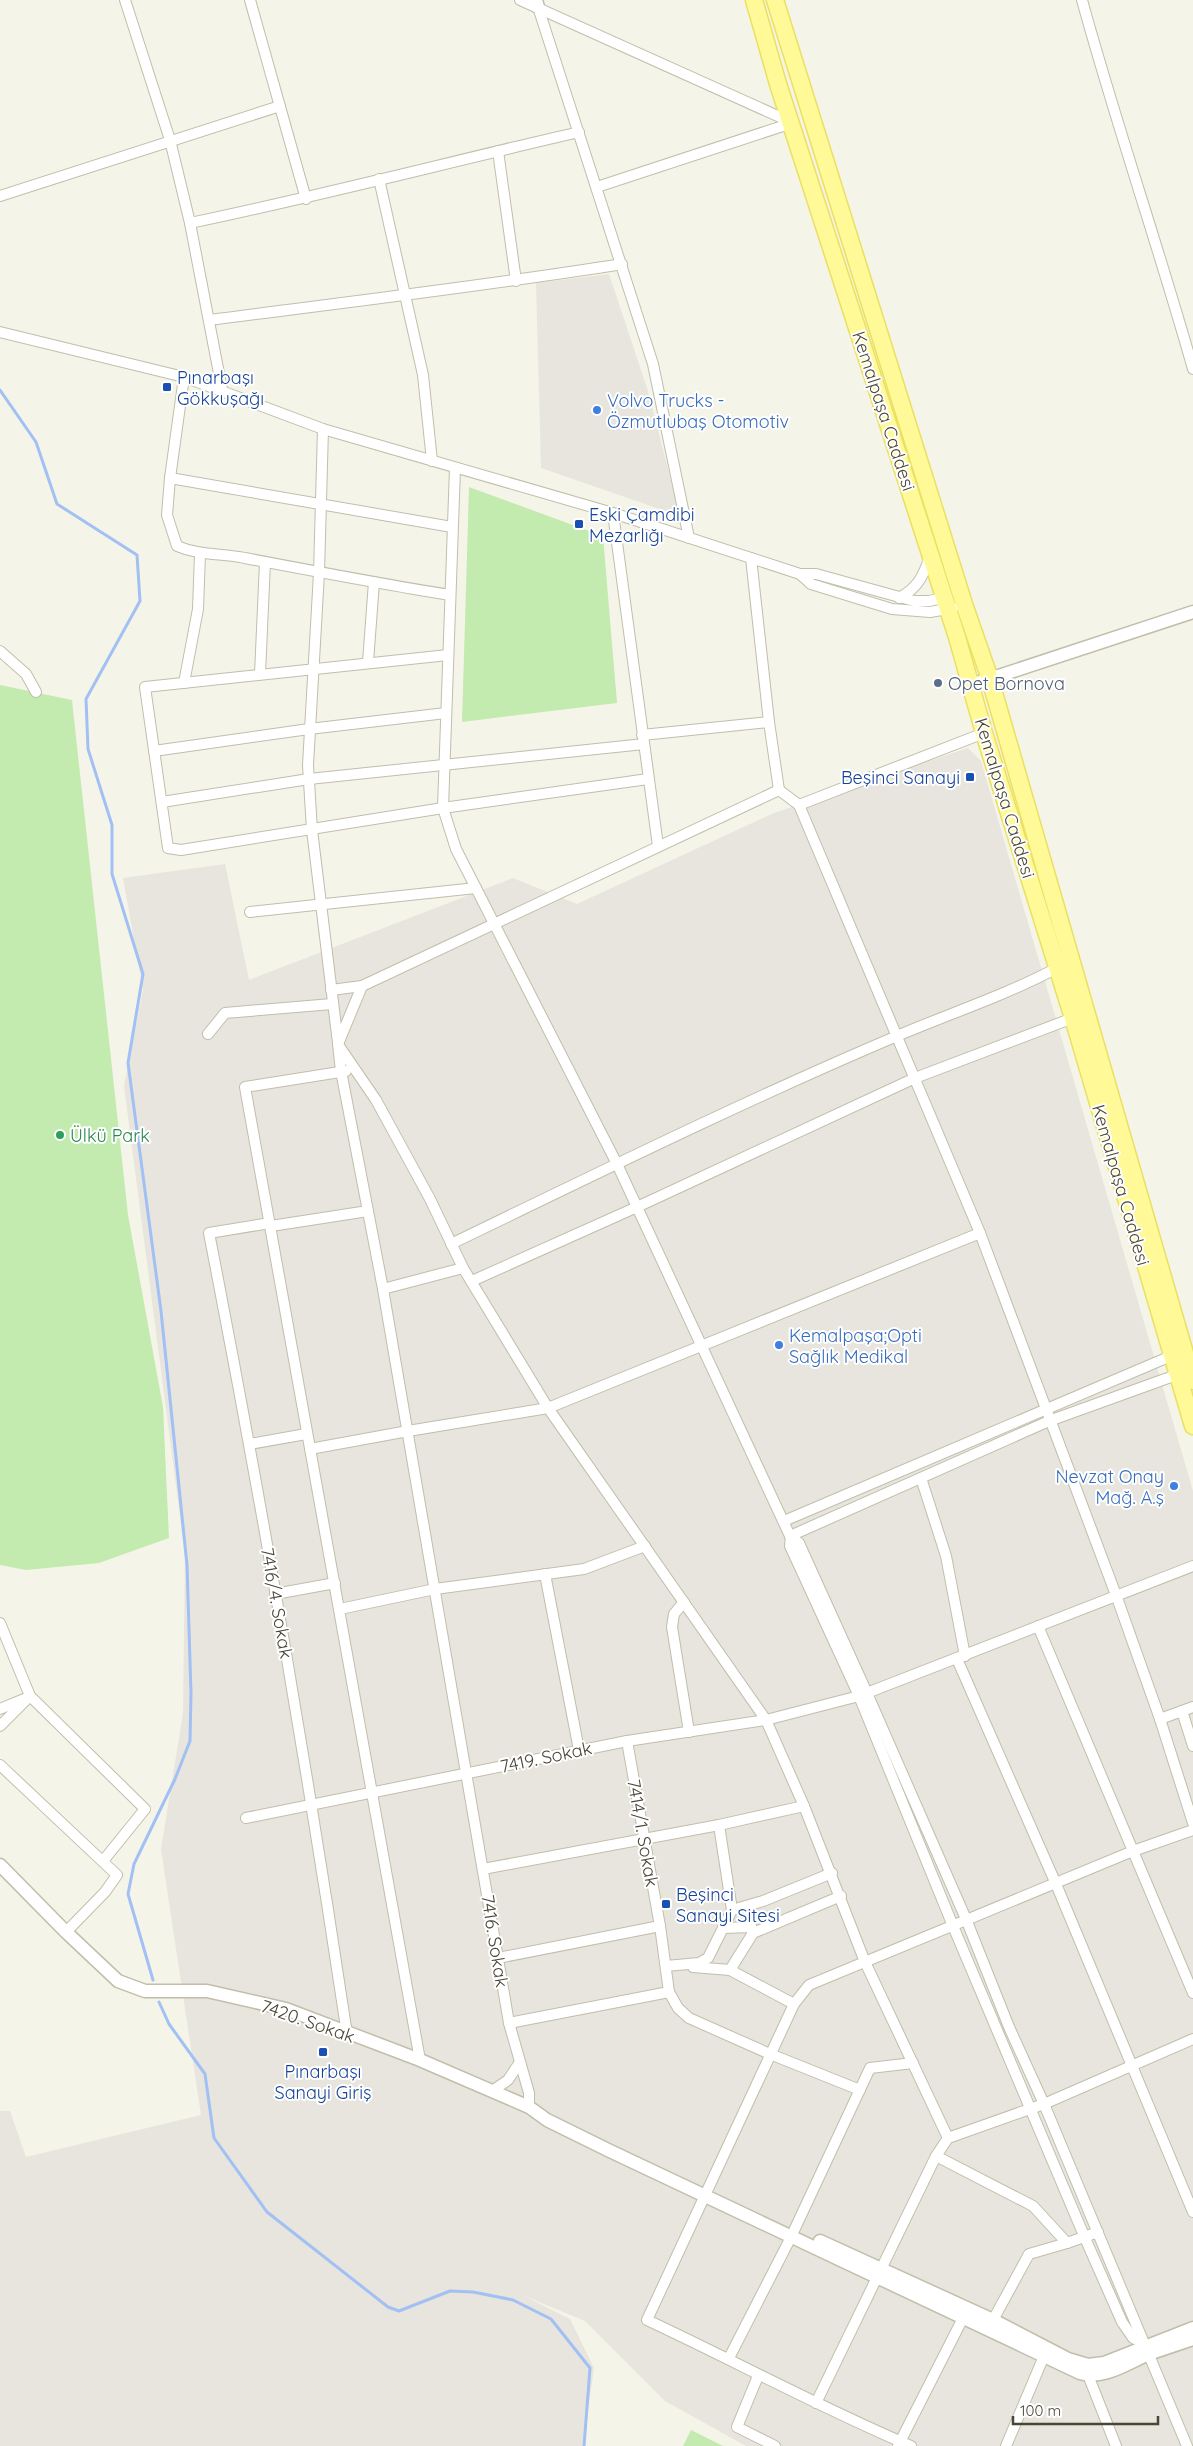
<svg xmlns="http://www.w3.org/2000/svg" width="1193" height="2446" font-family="Quicksand,sans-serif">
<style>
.industrial{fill:#e7e5dd}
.green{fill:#c3ebaf}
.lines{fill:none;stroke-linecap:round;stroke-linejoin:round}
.stream{stroke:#a2c0f4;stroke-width:3}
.minor-casing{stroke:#c1beaa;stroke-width:12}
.tertiary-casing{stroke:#c1beaa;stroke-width:15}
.primary-casing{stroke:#eae062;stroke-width:19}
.minor{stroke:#fff;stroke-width:10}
.tertiary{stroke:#fff;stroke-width:12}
.primary{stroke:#fff997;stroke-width:16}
.transit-dot{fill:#1a4fb4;stroke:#fff;stroke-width:2}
.shop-dot{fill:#3f7fe0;stroke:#fff;stroke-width:2}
.service-dot{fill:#5c6f8a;stroke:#fff;stroke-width:2}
.leisure-dot{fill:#2e9e5b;stroke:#fff;stroke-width:2}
.labels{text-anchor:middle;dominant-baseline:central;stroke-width:4;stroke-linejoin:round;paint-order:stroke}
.transit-label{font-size:18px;fill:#164399;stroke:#fff;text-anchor:start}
.shop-label{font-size:18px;fill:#366cbe;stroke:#fff;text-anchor:start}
.street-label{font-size:18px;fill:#494636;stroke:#fff}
.service-label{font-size:18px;fill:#4e5e75;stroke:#fff;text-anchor:start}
.leisure-label{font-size:18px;fill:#27864d;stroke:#fff;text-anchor:start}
</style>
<rect width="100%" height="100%" fill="#f5f4e8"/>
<g class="industrial">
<path d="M609 274 648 391 680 516 541 468 536 283Z"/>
<path d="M968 748 981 761 1193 1491V2446H746L665 2401 585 2321 522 2295 570 2319 594 2368 583 2446H0V2111H10L26 2157 201 2115 161 1849 183 1713 185 1555 124 1086 143 990 123 878 225 864 249 980 513 878 577 904 774 813Z"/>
</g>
<g class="green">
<path d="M469 487 603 536 617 703 462 722Z"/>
<path d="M0 685 72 700 128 1215 163 1407 169 1538 99 1563 26 1570 0 1565Z"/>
<path d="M691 2430 723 2446H683Z"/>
</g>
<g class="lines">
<g class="stream">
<path d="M0 390 36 442 57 504 137 555 140 601 86 699 88 749 112 825V874L143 974 128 1063 161 1311 187 1565 191 1693 190 1741 175 1779 134 1864 128 1894 153 1980"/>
<path d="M159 2002 169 2024 205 2074 214 2138 267 2212 388 2307 399 2311 450 2291 473 2292 513 2300 551 2319 590 2368 584 2446"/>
</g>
<g class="minor-casing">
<g id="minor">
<path d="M125 0 170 140 190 223 222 389"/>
<path d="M250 0 306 199"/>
<path d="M520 0 791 122"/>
<path d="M1082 0C1116 124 1158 245 1193 369"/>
<path d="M538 7 653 364 689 538"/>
<path d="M498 151 516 281"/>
<path d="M379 179 423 375 432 461"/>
<path d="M597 187 792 123"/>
<path d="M0 196 280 106"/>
<path d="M190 223C320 196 449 162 579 132"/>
<path d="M209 320C347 302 485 286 622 264"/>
<path d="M0 332 184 377 323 429 613 513 800 574H816L914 601H929L943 598"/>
<path d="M184 377 170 478 167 515 177 546C200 556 222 553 245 558 313 571 381 584 450 595"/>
<path d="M323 429 319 573 308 765 312 830 338 1043"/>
<path d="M455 468 443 808 456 849 617 1164 790 1536 799 1543 867 1693 966 1919 1009 2027 1044 2104 1187 2446"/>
<path d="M170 478 452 527"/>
<path d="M613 513 658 846"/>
<path d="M751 558 769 722 779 790"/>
<path d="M800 574 811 584 892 609 930 612 953 608"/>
<path d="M899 598C918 588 923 576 930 557"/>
<path d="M0 651 26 674 36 692"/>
<path d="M448 655 145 687 168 848 181 850 443 808 648 779"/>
<path d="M368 662 374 582"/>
<path d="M260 674 265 562"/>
<path d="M184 683 198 609 200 554"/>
<path d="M642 735 769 722"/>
<path d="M154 751 309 729 446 713"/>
<path d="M162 802 309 779 644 744"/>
<path d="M799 805 984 733"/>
<path d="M250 912 476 888"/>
<path d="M331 990 362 986"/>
<path d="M208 1034 225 1013 332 1004"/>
<path d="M339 1046 376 1100 430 1199 463 1268 548 1408 766 1720 804 1806 865 1962 948 2138"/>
<path d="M346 1071 245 1087 420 2060"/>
<path d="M270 1223 209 1233C261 1499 307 1766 347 2034"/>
<path d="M271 1226 368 1211"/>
<path d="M451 1244C598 1173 746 1100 897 1036 951 1013 1006 995 1057 968"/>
<path d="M472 1281 637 1207 915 1078 1073 1018"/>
<path d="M383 1289 463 1268"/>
<path d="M250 1444 306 1434"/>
<path d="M310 1449 408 1431 548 1408 980 1233"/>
<path d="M921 1478 946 1556 965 1656"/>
<path d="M784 1521 1171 1356"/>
<path d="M790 1536 1049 1421 1179 1374"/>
<path d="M791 1536 790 1546 859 1696 953 1926 1085 2238 1122 2322 1133 2338 1145 2344"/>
<path d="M545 1574 579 1750"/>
<path d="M275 1594 335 1583"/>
<path d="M684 1602 674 1614 672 1627 689 1732"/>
<path d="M340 1609 435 1589 584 1569 645 1546"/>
<path d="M0 1623 30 1696 145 1809 103 1861"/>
<path d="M1038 1626 1193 1993"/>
<path d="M957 1659 1056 1884 1193 2212"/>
<path d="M0 1709 24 1699"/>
<path d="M1182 1711 1193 1746"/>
<path d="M1160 1719 1193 1707"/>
<path d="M0 1726 30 1696"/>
<path d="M627 1741 660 1926 669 1992 678 2008 689 2018 770 2054 860 2090"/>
<path d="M0 1765 117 1875 105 1892 66 1932"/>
<path d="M246 1818 627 1741 766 1720 859 1696 1193 1566"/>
<path d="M719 1825 732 1910"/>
<path d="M483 1869 719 1825 804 1806"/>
<path d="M747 1906 752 1932"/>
<path d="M723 1928 751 1927"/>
<path d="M498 1958 660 1926"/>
<path d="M666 1966 699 1963 708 1958 732 1910 763 1901 832 1873"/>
<path d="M693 1967 730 1970 753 1933 841 1896"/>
<path d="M730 1970 794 2004"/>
<path d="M509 2023 669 1992"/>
<path d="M492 2091 508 2080 520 2062"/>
<path d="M529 2107V2093L509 2023 383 1289 341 1071 338 1044 362 986 779 790 799 805 980 1233 1116 1595 1160 1719 1193 1823"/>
<path d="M936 2156 1033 2206 1067 2243 1098 2232"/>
<path d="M993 2320 1029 2254 1067 2243"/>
<path d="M729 2358 791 2237 870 2068 913 2063"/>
<path d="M1088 2375 1116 2446"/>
<path d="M758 2376 737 2427 775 2446"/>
<path d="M816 2403 936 2156 948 2138 1044 2104 1193 2039"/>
<path d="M898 2446 963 2318"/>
<path d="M911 2446C821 2408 735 2361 647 2320L794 2004 809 1985 1133 1851 1193 1830"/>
<path d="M1006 2446 1044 2356"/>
</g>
</g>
<g class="tertiary-casing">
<g id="tertiary">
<path d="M536 0 538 7"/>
<path d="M971 685 1193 612"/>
<path d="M0 1865 66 1932 118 1981 145 1991H207L286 2009 420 2060 529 2107 547 2120 610 2151 1080 2373C1104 2380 1127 2363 1149 2354 1163 2349 1178 2344 1193 2339"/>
<path d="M820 2241 993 2320 1068 2359 1088 2365 1104 2363 1193 2328"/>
</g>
</g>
<g class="primary-casing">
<g id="primary">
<path d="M754 0 778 84 957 637 984 733 1073 1018 1193 1426"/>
<path d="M775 0 964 604 990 679 1193 1381"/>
</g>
</g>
<use href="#minor" class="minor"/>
<use href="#tertiary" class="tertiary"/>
<use href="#primary" class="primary"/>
</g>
<g class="transit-dot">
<rect x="162" y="382" width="10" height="10" rx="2.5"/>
<rect x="574" y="519" width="10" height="10" rx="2.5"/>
<rect x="965" y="772" width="10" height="10" rx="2.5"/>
<rect x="661" y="1899" width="10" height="10" rx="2.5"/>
<rect x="318" y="2047" width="10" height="10" rx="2.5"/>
</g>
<g class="shop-dot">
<circle cx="597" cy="410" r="5"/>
<circle cx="779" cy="1345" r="5"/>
<circle cx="1174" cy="1486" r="5"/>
</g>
<circle class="service-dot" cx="938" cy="683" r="5"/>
<circle class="leisure-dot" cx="60" cy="1135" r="5"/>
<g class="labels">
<g class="transit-label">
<text x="177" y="377">Pınarbaşı<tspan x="177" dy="21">Gökkuşağı</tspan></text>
<text x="589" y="514">Eski Çamdibi<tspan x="589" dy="21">Mezarlığı</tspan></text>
<text x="960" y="777" text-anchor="end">Beşinci Sanayi</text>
<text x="676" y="1894">Beşinci<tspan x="676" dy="21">Sanayi Sitesi</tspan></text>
<text x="323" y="2071" text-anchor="middle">Pınarbaşı<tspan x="323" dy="21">Sanayi Giriş</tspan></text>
</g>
<g class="shop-label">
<text x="607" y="400">Volvo Trucks -<tspan x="607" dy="21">Özmutlubaş Otomotiv</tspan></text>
<text x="789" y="1335">Kemalpaşa;Opti<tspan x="789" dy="21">Sağlık Medikal</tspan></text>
<text x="1164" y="1476" text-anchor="end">Nevzat Onay<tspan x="1164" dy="21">Mağ. A.ş</tspan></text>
</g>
<g class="street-label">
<text transform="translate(884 411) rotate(72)">Kemalpaşa Caddesi</text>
<text transform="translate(1005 798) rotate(73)">Kemalpaşa Caddesi</text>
<text transform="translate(1121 1185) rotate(74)">Kemalpaşa Caddesi</text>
<text transform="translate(277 1603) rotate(80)">7416/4. Sokak</text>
<text transform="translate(546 1757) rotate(-12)">7419. Sokak</text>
<text transform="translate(643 1833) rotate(80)">7414/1. Sokak</text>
<text transform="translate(495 1941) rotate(81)">7416. Sokak</text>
<text transform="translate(308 2021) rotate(19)">7420. Sokak</text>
</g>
<g class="service-label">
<text x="948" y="683">Opet Bornova</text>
</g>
<g class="leisure-label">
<text x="70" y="1135">Ülkü Park</text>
</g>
</g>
<path d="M1013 2416v8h145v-8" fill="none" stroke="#494636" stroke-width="2.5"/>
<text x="1020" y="2416" font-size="15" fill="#494636" stroke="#ffffff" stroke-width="4" paint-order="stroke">100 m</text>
</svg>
